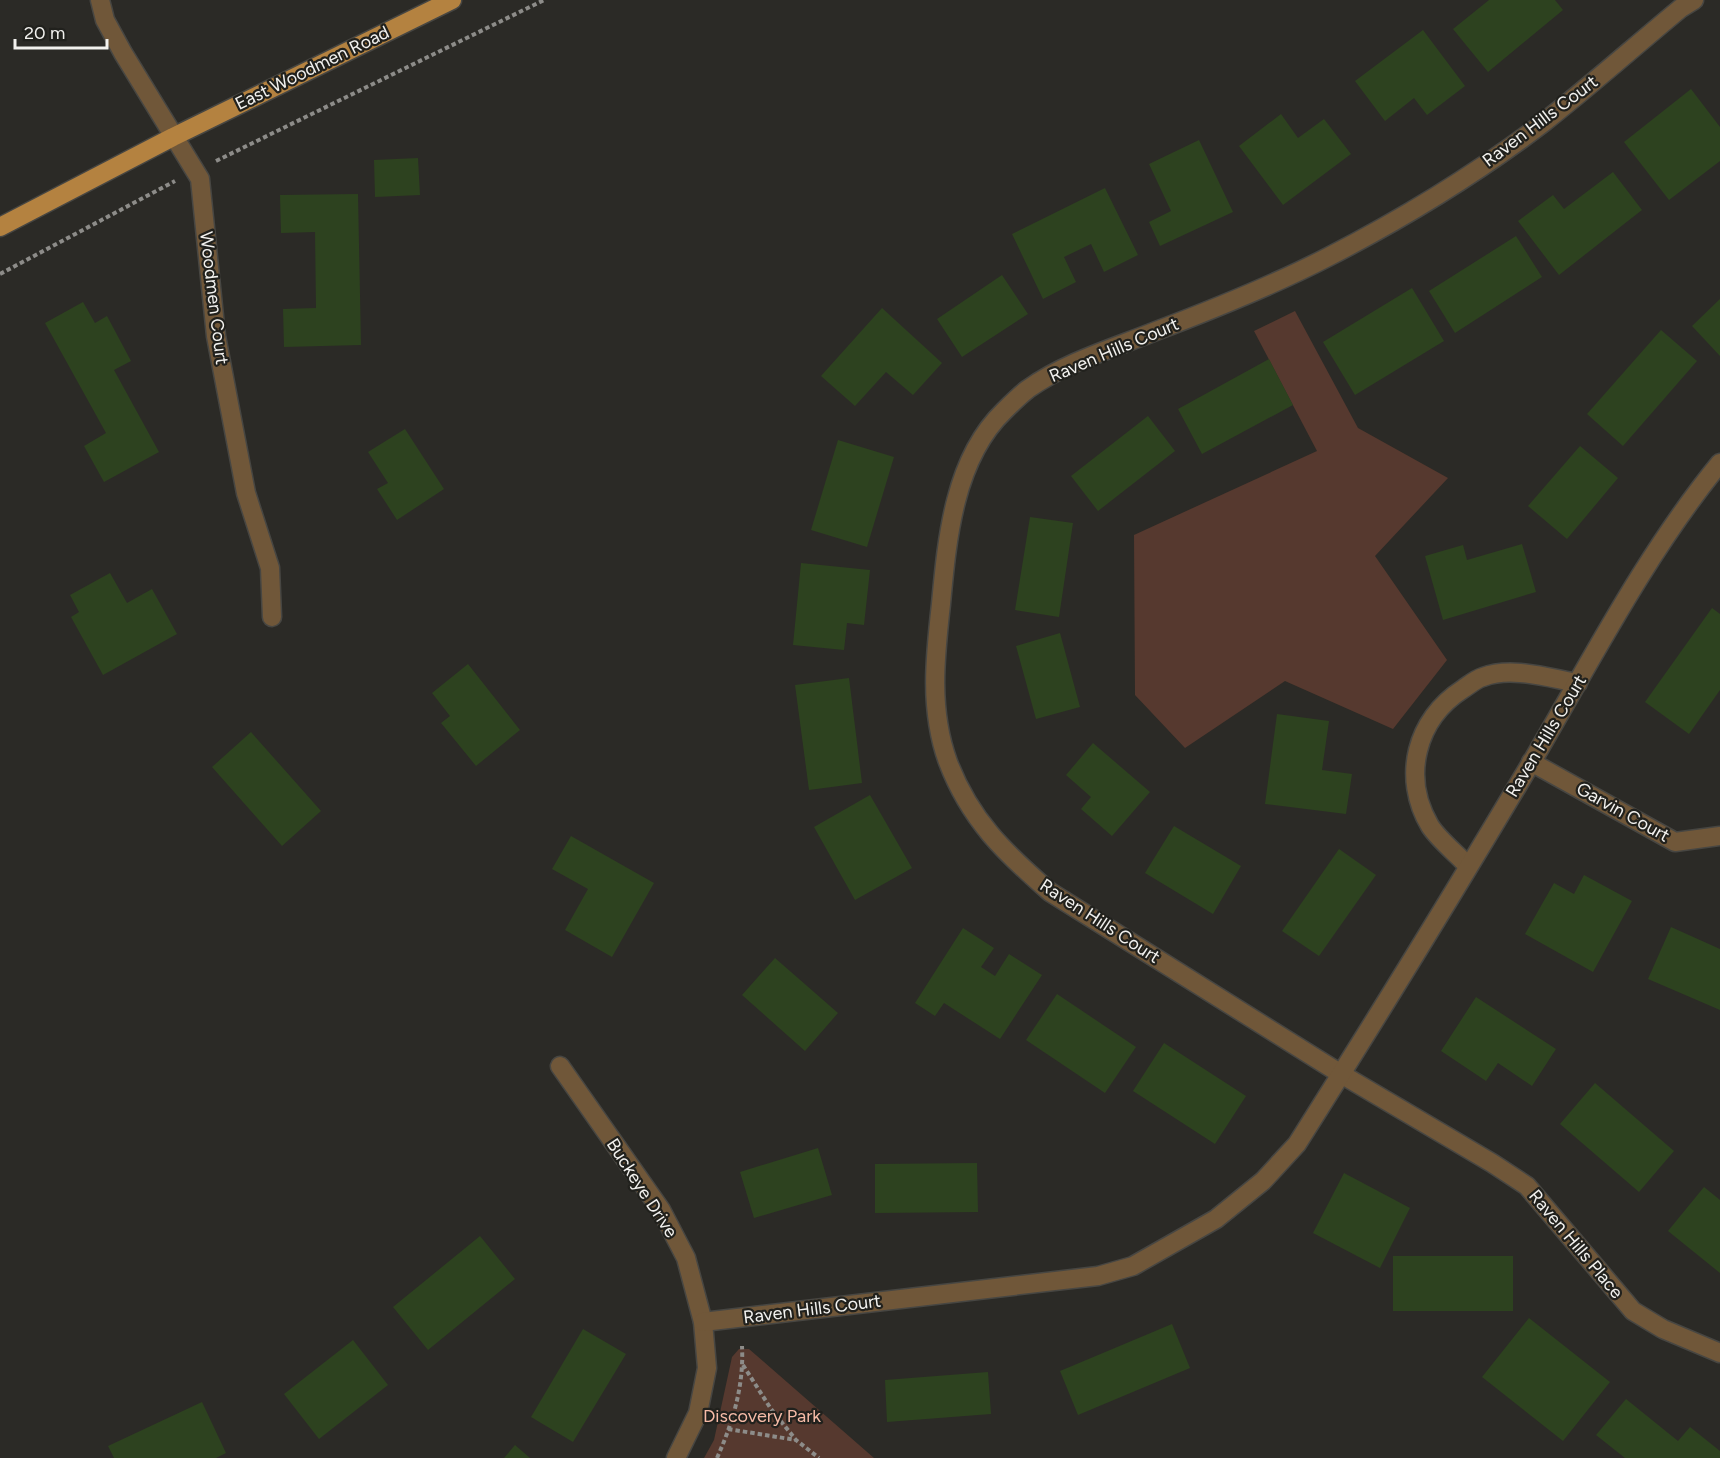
<svg xmlns="http://www.w3.org/2000/svg" width="1720" height="1458" font-family="Figtree,sans-serif">
<style>
.green{fill:#56392f}
.building{fill:#2d421f}
.lines{fill:none;stroke-linecap:round;stroke-linejoin:round}
.minor-casing{stroke:#474642;stroke-width:21}
.major-casing{stroke:#474642;stroke-width:21}
.path{stroke:#8d8c89;stroke-width:4;stroke-dasharray:4.5 3;stroke-linecap:butt}
.minor{stroke:#705739;stroke-width:18}
.major{stroke:#b48240;stroke-width:18}
.labels{text-anchor:middle;dominant-baseline:central;stroke-width:4.5;stroke-linejoin:round;paint-order:stroke}
.street-label{font-size:18px;fill:#f2f1ee;stroke:#21211d}
.park-label{font-size:18px;fill:#f6bba7;stroke:#21211d}
</style>
<rect width="100%" height="100%" fill="#2b2a26"/>
<g class="green">
<path d="M1295 311 1358 428 1448 478 1375 556 1447 660 1393 729 1285 681 1185 748 1135 695 1134 535 1317 451 1254 331Z"/>
<path d="M739 1349H749L874 1458H704L714 1440 732 1357Z"/>
</g>
<g class="building">
<path d="M1489 0H1555L1563 10 1488 72 1453 29Z"/>
<path d="M1423 30 1465 86 1427 115 1414 98 1385 121 1355 81Z"/>
<path d="M1691 89 1720 127V161L1669 200 1624 142Z"/>
<path d="M1281 114 1298 138 1324 119 1351 154 1283 205 1239 146Z"/>
<path d="M1199 140 1233 212 1160 246 1149 222 1171 211 1149 164Z"/>
<path d="M418 158 420 195 375 197 374 160Z"/>
<path d="M1613 172 1642 210 1559 275 1518 221 1553 195 1564 209Z"/>
<path d="M1105 188 1138 255 1104 272 1091 244 1064 257 1076 282 1043 299 1012 234Z"/>
<path d="M358 194 361 345 284 347 283 309 316 308 315 232 281 233 280 195Z"/>
<path d="M1516 236 1542 277 1455 333 1429 291Z"/>
<path d="M1002 275 1028 314 962 357 937 319Z"/>
<path d="M1412 288 1444 341 1355 395 1323 342Z"/>
<path d="M1720 299V356L1692 326Z"/>
<path d="M83 302 95 323 107 316 131 361 114 370 159 452 104 482 84 446 106 433 45 323Z"/>
<path d="M882 308 942 363 913 395 886 372 855 406 821 376Z"/>
<path d="M1661 330 1697 361 1623 446 1587 414Z"/>
<path d="M1269 359 1293 405 1202 454 1178 409Z"/>
<path d="M1148 416 1175 451 1098 511 1071 476Z"/>
<path d="M405 429 444 489 397 520 377 489 388 483 368 452Z"/>
<path d="M838 440 894 457 867 547 811 530Z"/>
<path d="M1580 446 1618 478 1567 539 1528 506Z"/>
<path d="M1030 517 1073 523 1059 617 1015 610Z"/>
<path d="M1522 544 1536 592 1443 620 1425 556 1463 545 1467 560Z"/>
<path d="M801 563 870 570 864 625 847 623 844 650 793 645Z"/>
<path d="M110 573 127 603 152 589 177 634 103 675 71 617 79 612 70 595Z"/>
<path d="M1712 608 1720 614V690L1689 734 1645 702Z"/>
<path d="M1060 633 1080 707 1036 719 1016 646Z"/>
<path d="M468 664 520 730 476 766 441 723 450 716 432 693Z"/>
<path d="M849 678 862 783 809 790 795 685Z"/>
<path d="M1277 714 1329 721 1322 770 1352 774 1346 814 1265 804Z"/>
<path d="M251 732 321 811 282 846 212 767Z"/>
<path d="M1093 743 1150 792 1112 836 1081 809 1091 797 1066 775Z"/>
<path d="M870 795 912 868 855 900 814 827Z"/>
<path d="M1174 826 1241 866 1213 914 1145 873Z"/>
<path d="M571 836 654 883 612 957 565 930 588 889 552 869Z"/>
<path d="M1339 849 1376 875 1319 956 1282 931Z"/>
<path d="M1584 875 1632 901 1593 972 1525 934 1554 883 1574 894Z"/>
<path d="M1671 927 1720 949V1010L1648 979Z"/>
<path d="M963 928 994 948 981 967 995 976 1009 954 1042 975 1000 1039 944 1003 935 1016 915 1003Z"/>
<path d="M775 958 838 1013 805 1051 742 995Z"/>
<path d="M1057 994 1136 1047 1105 1093 1026 1040Z"/>
<path d="M1476 997 1556 1049 1532 1086 1498 1063 1486 1081 1441 1051Z"/>
<path d="M1164 1043 1246 1096 1215 1144 1133 1091Z"/>
<path d="M1595 1083 1674 1151 1639 1192 1560 1124Z"/>
<path d="M818 1148 832 1195 754 1218 740 1172Z"/>
<path d="M977 1163 978 1212 875 1213V1164Z"/>
<path d="M1344 1173 1410 1208 1380 1268 1313 1233Z"/>
<path d="M1704 1187 1720 1200V1273L1668 1231Z"/>
<path d="M480 1236 515 1279 428 1350 393 1307Z"/>
<rect x="1393" y="1256" width="120" height="55"/>
<path d="M1529 1318 1610 1382 1563 1441 1482 1377Z"/>
<path d="M1172 1324 1190 1368 1078 1415 1060 1371Z"/>
<path d="M583 1329 626 1354 573 1442 531 1417Z"/>
<path d="M353 1340 388 1385 319 1439 284 1394Z"/>
<path d="M988 1372 991 1414 887 1422 885 1380Z"/>
<path d="M1626 1399 1678 1441 1690 1427 1720 1451V1458H1625L1596 1435Z"/>
<path d="M202 1402 226 1453 216 1458H114L108 1446Z"/>
<path d="M515 1445 530 1458H504Z"/>
</g>
<g class="lines">
<g class="minor-casing">
<g id="minor">
<path d="M100 0 105 20 123 53 200 179 216 336 246 493 270 568 272 617"/>
<path d="M1694 0 1681 8C1635 46 1590 86 1543 123 1476 174 1402 219 1328 257 1272 286 1214 309 1156 331 1114 348 1066 362 1028 389 1020 395 1011 404 1004 411 954 459 947 539 941 604 935 657 929 710 948 762 970 820 1005 853 1050 892L1341 1074 1492 1163 1527 1186 1633 1311 1663 1329 1720 1353"/>
<path d="M1531 762 1675 842 1720 836"/>
<path d="M1468 866C1456 853 1439 840 1430 826 1401 777 1416 719 1463 689 1469 685 1476 679 1483 677 1511 666 1549 678 1578 683"/>
<path d="M560 1066 661 1210 686 1258 703 1322 707 1368 698 1413 676 1458"/>
<path d="M703 1322 1098 1276 1133 1266 1216 1219 1263 1181 1297 1144C1378 1016 1457 888 1534 758 1592 659 1647 552 1720 463"/>
</g>
</g>
<g class="major-casing">
<path id="major" d="M0 227 173 137 452 0"/>
</g>
<g class="path">
<path d="M216 161 544 0"/>
<path d="M0 274 175 181"/>
<path d="M743 1365 771 1409 796 1440 819 1458"/>
<path d="M728 1429 796 1440"/>
<path d="M717 1458C733 1422 744 1386 742 1346"/>
</g>
<use href="#minor" class="minor"/>
<use href="#major" class="major"/>
</g>
<g class="labels">
<g class="street-label">
<text transform="translate(312 68) rotate(-26)">East Woodmen Road</text>
<text transform="translate(1540 121) rotate(-37)">Raven Hills Court</text>
<text transform="translate(214 298) rotate(83)">Woodmen Court</text>
<text transform="translate(1114 350) rotate(-23)">Raven Hills Court</text>
<text transform="translate(1546 736) rotate(-59)">Raven Hills Court</text>
<text transform="translate(1623 812) rotate(29)">Garvin Court</text>
<text transform="translate(1100 921) rotate(33)">Raven Hills Court</text>
<text transform="translate(642 1188) rotate(57)">Buckeye Drive</text>
<text transform="translate(1576 1244) rotate(50)">Raven Hills Place</text>
<text transform="translate(812 1309) rotate(-7)">Raven Hills Court</text>
</g>
<g class="park-label">
<text x="762" y="1416">Discovery Park</text>
</g>
</g>
<path d="M15 39v9h92v-9" fill="none" stroke="#f2f1ee" stroke-width="3"/>
<text x="24" y="39" font-size="18" fill="#f2f1ee" stroke="#21211d" stroke-width="4.5" paint-order="stroke">20 m</text>
</svg>
